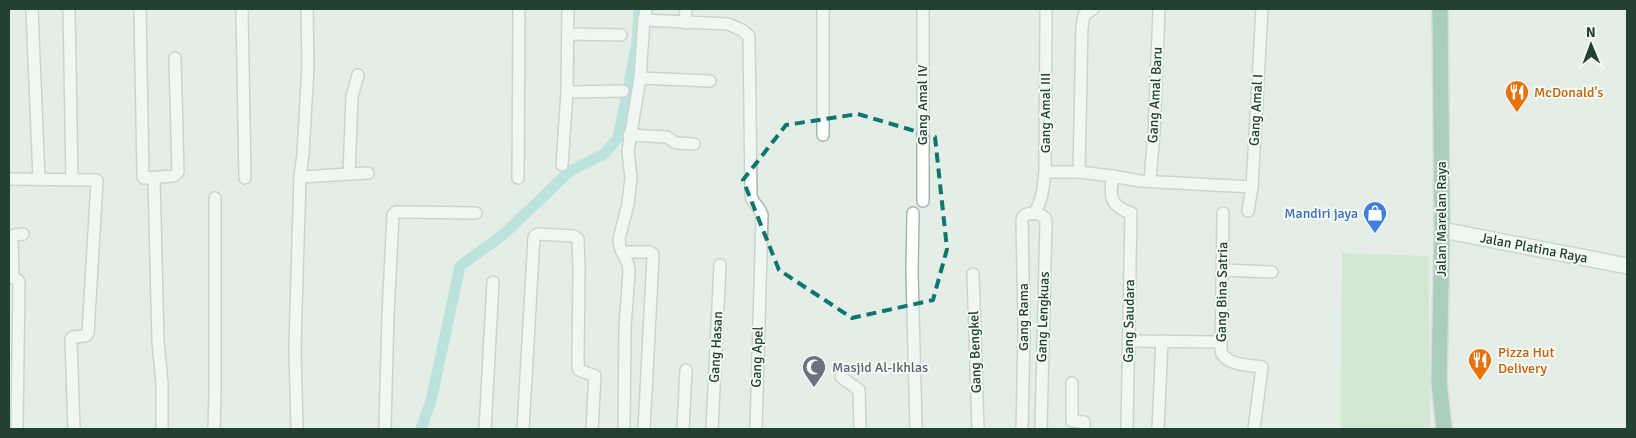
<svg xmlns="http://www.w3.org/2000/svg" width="1636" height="438" font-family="Signika,sans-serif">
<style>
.green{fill:#bce0bd}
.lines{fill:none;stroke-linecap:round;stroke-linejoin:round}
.canal{stroke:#89d6cf;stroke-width:11}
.minor-casing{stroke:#a6b7ad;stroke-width:14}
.secondary-casing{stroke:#a5beaf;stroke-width:18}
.primary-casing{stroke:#c1cac5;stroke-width:18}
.minor{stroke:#fff;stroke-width:11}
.secondary{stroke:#fff;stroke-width:15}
.primary{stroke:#66a686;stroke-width:15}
.marked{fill:none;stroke:#0f766e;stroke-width:4;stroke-dasharray:10 6;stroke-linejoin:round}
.labels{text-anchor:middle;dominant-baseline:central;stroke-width:4;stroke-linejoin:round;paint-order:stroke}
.food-label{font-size:14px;fill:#c56008;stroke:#f5faf6;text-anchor:start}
.street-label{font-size:14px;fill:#224131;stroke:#f5faf6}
.shop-label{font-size:14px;fill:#366cbe;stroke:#f5faf6;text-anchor:end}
.worship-label{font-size:14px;fill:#5b616d;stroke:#f5faf6;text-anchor:start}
</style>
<rect width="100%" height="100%" fill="#e4eee7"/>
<path class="green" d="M1342 253 1429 256 1430 429H1341Z"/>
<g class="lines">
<path class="canal" d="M421 429 431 401 460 266 504 234 570 171 604 154 618 138 637 43 639 9"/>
<g class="minor-casing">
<g id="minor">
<path d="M32 9 39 179"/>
<path d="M69 9 72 180"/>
<path d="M140 9 143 177 144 178 174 176 178 172 175 58"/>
<path d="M242 9 245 178"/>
<path d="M644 20 728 24 742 30 749 36 751 196C753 204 760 207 762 215L756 429"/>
<path d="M685 23 686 9"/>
<path d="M568 34 621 35"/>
<path d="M640 78 710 81"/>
<path d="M567 92 623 91"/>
<path d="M629 135 667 137 676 143 694 144"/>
<path d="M823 135V9"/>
<path d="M562 165 567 92 568 9"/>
<path d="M1045 172H1079L1082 27 1084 15 1093 9"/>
<path d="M1079 172 1112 176 1140 181 1252 187"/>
<path d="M349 174 352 97 358 75"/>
<path d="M1113 176C1109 196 1110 206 1131 213L1127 429"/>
<path d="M300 177 368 173"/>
<path d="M154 178 158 342 162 383V429"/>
<path d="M518 178 519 9"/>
<path d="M9 179 96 180 97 181 88 333 86 336 73 337 71 339 74 429"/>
<path d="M1150 181 1154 131 1159 9"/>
<path d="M923 201V9"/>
<path d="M1248 211 1252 187 1262 9"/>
<path d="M913 213 912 271 916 429"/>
<path d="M1223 213 1221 352C1228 366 1249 365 1262 367L1254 429"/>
<path d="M1033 214C1043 202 1043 186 1045 172L1046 9"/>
<path d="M622 252H650L653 254V257L644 429"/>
<path d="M1222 270 1272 272"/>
<path d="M973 274 978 429"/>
<path d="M1128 341 1221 342"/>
<path d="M841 377 859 390 860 429"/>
<path d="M1072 383V421L1084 422V429"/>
<path d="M17 429 19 283 18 280 13 278 12 238 15 235 23 234"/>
<path d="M214 429 215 393V198"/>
<path d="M297 429 295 351 296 310 300 177 303 154 308 66 307 9"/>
<path d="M385 429 388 314 393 215 396 212H401L476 213"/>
<path d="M485 429 493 282"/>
<path d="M523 429 534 237 538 234 574 236 578 239 579 266 578 367 579 370 595 376 592 429"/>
<path d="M624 429 625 328 629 271 628 264 620 247 619 239 628 204 631 178 628 151 640 78 644 20 646 9"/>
<path d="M683 429 686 370"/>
<path d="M712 429 720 265"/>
<path d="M1022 429 1024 331 1022 220 1023 217C1028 211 1040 213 1045 218L1046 221 1041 429"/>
<path d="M1158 429 1162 341"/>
</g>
</g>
<g class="secondary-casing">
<path id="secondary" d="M1442 230 1627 266"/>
</g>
<g class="primary-casing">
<path id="primary" d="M1440 9 1442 230 1439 382 1444 429"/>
</g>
<use href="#minor" class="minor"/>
<use href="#secondary" class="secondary"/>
<use href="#primary" class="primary"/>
</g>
<path d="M0 0H1636V438H0ZM858 114 935 137 947 249 933 300 852 318 779 270 743 180 786 125Z" fill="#e4eee7" fill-opacity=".55" fill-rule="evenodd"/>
<path class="marked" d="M858 114 935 137 947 249 933 300 852 318 779 270 743 180 786 125Z"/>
<defs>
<g id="restaurant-pin" transform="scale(1.25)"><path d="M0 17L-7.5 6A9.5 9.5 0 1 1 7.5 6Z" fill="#e8710a" stroke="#f5faf6"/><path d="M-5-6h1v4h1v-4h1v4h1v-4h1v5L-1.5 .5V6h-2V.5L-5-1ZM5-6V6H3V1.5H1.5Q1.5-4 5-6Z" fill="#fff"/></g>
<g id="shop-pin" transform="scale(1.25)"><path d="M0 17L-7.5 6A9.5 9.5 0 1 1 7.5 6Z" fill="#3f7fe0" stroke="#f5faf6"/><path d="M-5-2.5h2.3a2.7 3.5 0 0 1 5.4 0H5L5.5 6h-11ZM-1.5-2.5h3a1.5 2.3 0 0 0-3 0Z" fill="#fff"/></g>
<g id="mosque-pin" transform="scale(1.25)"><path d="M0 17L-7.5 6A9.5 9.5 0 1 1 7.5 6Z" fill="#6b7280" stroke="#f5faf6"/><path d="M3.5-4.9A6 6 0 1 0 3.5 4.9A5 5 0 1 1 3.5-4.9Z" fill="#fff"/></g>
</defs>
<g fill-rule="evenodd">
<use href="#restaurant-pin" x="1517" y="92"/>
<use href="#shop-pin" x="1375" y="213"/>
<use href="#restaurant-pin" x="1480" y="360"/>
<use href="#mosque-pin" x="814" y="367"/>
</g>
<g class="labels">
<g class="food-label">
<text x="1534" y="92">McDonald's</text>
<text x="1498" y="352">Pizza Hut<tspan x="1498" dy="16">Delivery</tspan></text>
</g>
<g class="street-label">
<text transform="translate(1155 95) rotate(-87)">Gang Amal Baru</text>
<text transform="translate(922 105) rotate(-90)">Gang Amal IV</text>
<text transform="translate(1256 110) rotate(-87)">Gang Amal I</text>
<text transform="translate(1045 113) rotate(-90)">Gang Amal III</text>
<text transform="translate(1441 219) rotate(-90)">Jalan Marelan Raya</text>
<text transform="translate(1534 248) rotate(11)">Jalan Platina Raya</text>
<text transform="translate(1222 292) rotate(-89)">Gang Bina Satria</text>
<text transform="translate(1023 317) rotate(-90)">Gang Rama</text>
<text transform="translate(1043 317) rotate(-88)">Gang Lengkuas</text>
<text transform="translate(1129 321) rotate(-89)">Gang Saudara</text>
<text transform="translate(716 347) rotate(-87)">Gang Hasan</text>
<text transform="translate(975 352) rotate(-92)">Gang Bengkel</text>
<text transform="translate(757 357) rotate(-88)">Gang Apel</text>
</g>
<g class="shop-label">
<text x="1358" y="213">Mandiri jaya</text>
</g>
<g class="worship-label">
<text x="832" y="367">Masjid Al-Ikhlas</text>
</g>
</g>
<rect width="1636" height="438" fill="none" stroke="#224131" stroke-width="20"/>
<g transform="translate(1591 45) rotate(359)" stroke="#f5faf6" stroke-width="4" paint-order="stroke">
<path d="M0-4L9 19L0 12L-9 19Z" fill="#224131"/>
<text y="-8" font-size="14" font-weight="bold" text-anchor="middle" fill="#224131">N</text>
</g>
</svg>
